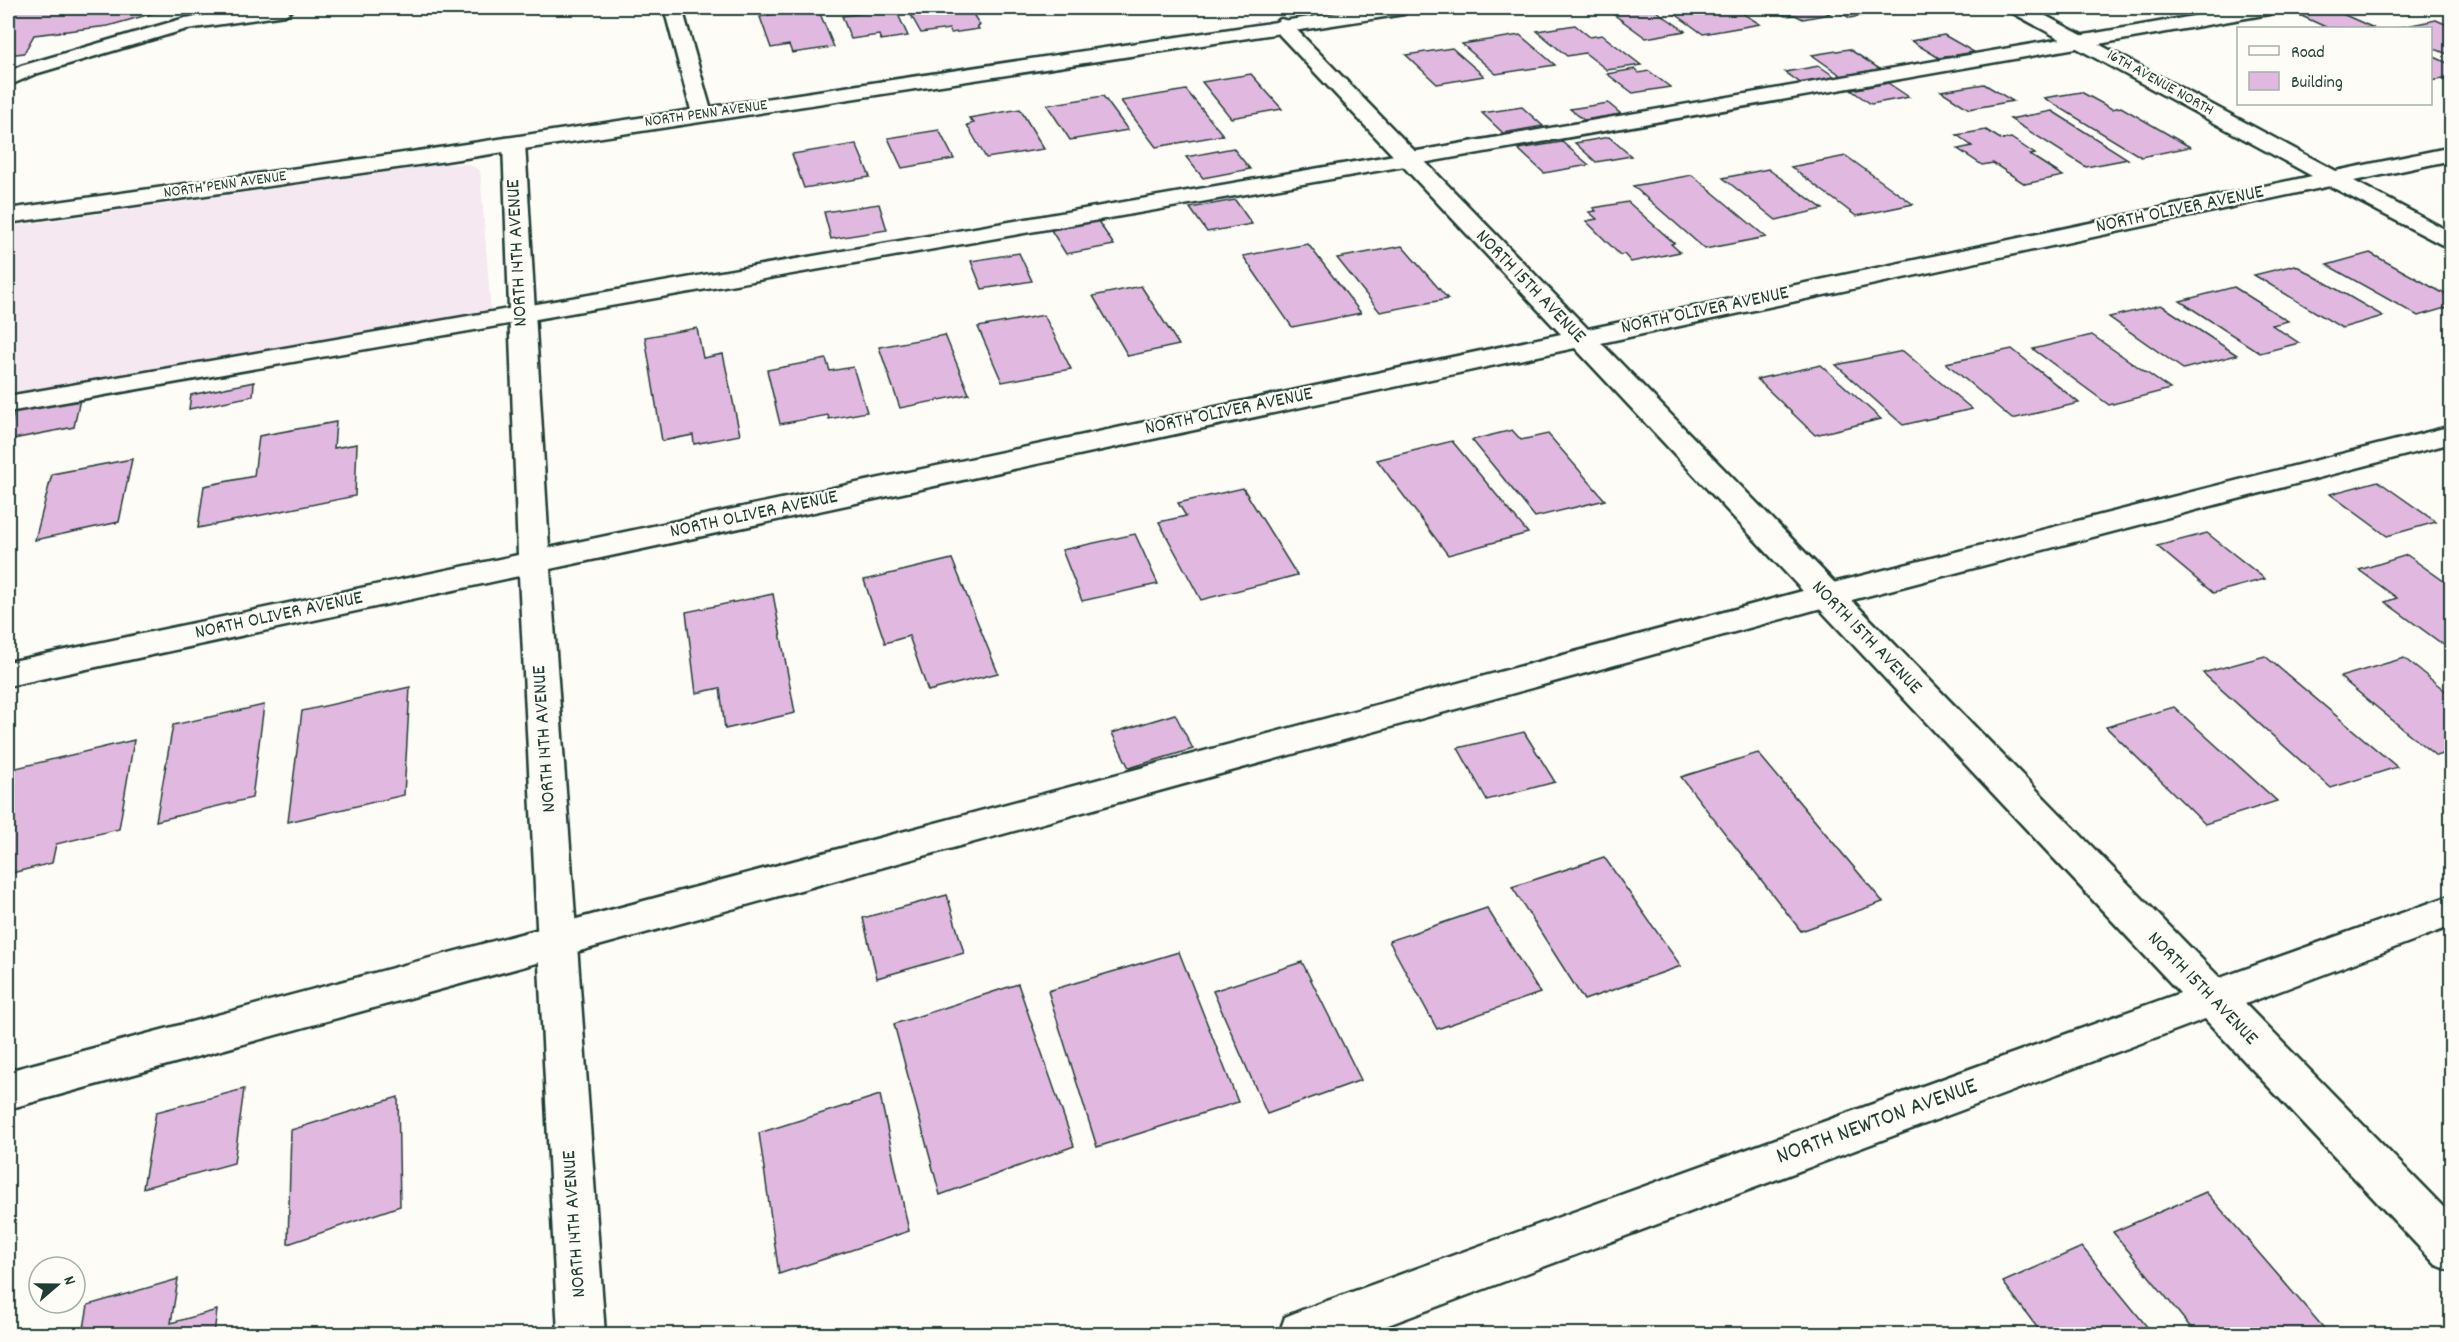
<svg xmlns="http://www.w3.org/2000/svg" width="2459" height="1342" font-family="Dekko,sans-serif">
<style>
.built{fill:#f5e8f0}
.building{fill:#e1b9e0;stroke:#1f3d34;stroke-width:1.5}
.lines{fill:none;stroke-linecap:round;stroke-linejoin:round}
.lane-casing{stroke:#1f3d34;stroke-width:5}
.street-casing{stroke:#1f3d34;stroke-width:5}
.secondary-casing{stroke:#1f3d34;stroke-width:5}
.lane{fill:#fdfcf7;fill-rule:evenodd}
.street{fill:#fdfcf7;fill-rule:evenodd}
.secondary{fill:#fdfcf7;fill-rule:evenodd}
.labels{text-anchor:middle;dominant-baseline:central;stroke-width:4.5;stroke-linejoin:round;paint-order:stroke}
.far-street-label{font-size:16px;fill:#1f3d34;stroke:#fdfcf7}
.street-label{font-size:20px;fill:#1f3d34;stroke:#fdfcf7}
.near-street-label{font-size:24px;fill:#1f3d34;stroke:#fdfcf7}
</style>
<rect width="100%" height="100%" fill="#fdfcf7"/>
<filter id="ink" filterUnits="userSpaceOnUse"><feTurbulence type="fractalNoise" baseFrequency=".0167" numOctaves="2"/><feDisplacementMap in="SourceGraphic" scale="12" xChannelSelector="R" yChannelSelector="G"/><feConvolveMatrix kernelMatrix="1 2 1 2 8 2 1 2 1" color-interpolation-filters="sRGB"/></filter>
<g filter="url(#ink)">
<path class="built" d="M445 164H467L480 170 492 326 8 410V227Z"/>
<g class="building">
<path d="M8 8H172L108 26 34 35 24 53 8 55Z"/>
<path d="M798 8 799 12 818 9 834 47 792 53 789 45 771 48 760 17Z"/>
<path d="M871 8H895L908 36 881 40 879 35 851 39 842 16 865 13 863 9Z"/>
<path d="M907 8H969L980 25 977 26 979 29 951 33 949 29 921 33Z"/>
<path d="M1049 8H1100L1054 14Z"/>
<path d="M1652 8 1685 31 1646 38 1613 14Z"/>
<path d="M1667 8H1734L1760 24 1703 34Z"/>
<path d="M1772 8H1819L1830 14 1803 19 1795 15 1785 16Z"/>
<path d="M1832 8H1867H1864L1874 13 1850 18Z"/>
<path d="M2329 8 2374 28H2328L2295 13Z"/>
<path d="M2436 20 2452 27V56L2430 47V28H2397Z"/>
<path d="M1575 25 1590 37 1602 35 1641 65 1607 70 1585 53 1567 56 1537 31Z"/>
<path d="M1520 35 1555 65 1496 74 1462 44Z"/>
<path d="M1944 35 1974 52 1939 58 1911 41Z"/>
<path d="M1452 48 1484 76 1437 84 1406 55Z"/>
<path d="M1849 49 1880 69 1842 76 1812 55Z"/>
<path d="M2430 55 2452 65V83L2443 79 2430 81Z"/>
<path d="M1819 66 1837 78 1802 84 1785 72Z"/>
<path d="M1635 69 1639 73 1649 71 1670 87 1633 93 1607 74Z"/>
<path d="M1251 74 1282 109 1231 118 1202 82Z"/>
<path d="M1888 83 1909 97 1871 104 1851 90Z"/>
<path d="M1984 84 2013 101 1969 109 1941 91Z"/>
<path d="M1186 90 1223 135 1156 147 1121 101Z"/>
<path d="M2081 92 2112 109 2121 107 2190 147 2141 157 2044 98Z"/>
<path d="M1103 96 1128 130 1070 140 1047 105Z"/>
<path d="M1608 103 1621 114 1584 120 1570 109Z"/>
<path d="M1522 107 1543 126 1503 133 1482 113Z"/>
<path d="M1020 109 1044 149 986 158 967 125 974 123 969 118Z"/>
<path d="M2052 111 2128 159 2086 167 2010 119Z"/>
<path d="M939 130 954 159 902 168 888 138Z"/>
<path d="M1986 130 2002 140 2011 138 2035 154 2030 155 2063 176 2025 184 1993 163 1982 165 1958 149 1972 146 1957 135Z"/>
<path d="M1609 137 1631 156 1596 162 1575 143Z"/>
<path d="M1562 142 1589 165 1544 173 1518 149Z"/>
<path d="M856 144 870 177 804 188 792 154Z"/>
<path d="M1233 148 1250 169 1203 178 1186 157Z"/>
<path d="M1846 156 1913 204 1856 216 1791 167Z"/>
<path d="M1768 169 1823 209 1776 220 1723 178Z"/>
<path d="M1692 175 1766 237 1705 249 1633 186Z"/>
<path d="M1235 200 1252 224 1207 232 1190 208Z"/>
<path d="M1628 202 1674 243 1671 244 1680 252 1631 262 1624 254 1620 255 1586 221 1597 219 1589 212 1596 211 1593 208Z"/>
<path d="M879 204 887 230 831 239 824 212Z"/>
<path d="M1098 221 1114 245 1066 254 1051 230Z"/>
<path d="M1308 244 1361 313 1292 327 1243 256Z"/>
<path d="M1402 246 1448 299 1380 312 1337 258Z"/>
<path d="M1019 253 1032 281 982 289 971 261Z"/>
<path d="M2370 253 2452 298V306L2418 316 2327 265Z"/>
<path d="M2295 265 2383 316 2342 328 2254 275Z"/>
<path d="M1141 286 1179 345 1128 356 1093 296Z"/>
<path d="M2234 287 2288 321 2272 325 2299 343 2260 353 2180 301Z"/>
<path d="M2161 305 2237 355 2183 369 2109 317Z"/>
<path d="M1044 315 1071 369 1002 382 978 327Z"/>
<path d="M697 328 703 358 723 354 740 435 694 444 693 435 662 441 645 337Z"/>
<path d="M945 335 969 394 900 408 879 347Z"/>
<path d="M2092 335 2170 389 2109 405 2033 349Z"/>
<path d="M2012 349 2079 403 2012 419 1946 363Z"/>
<path d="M1903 351 1972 409 1903 425 1836 365Z"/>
<path d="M826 359 830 371 853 367 867 412 829 419 828 415 780 424 767 370Z"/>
<path d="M1821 365 1881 419 1815 435 1757 379Z"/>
<path d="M254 382 253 396 189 409 191 395Z"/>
<path d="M80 399 74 427 8 440 14 411Z"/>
<path d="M336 422 334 448 357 444 355 496 198 528 204 486 254 476 259 436Z"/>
<path d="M1512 430 1521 440 1548 434 1605 500 1535 517 1472 440Z"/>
<path d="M1452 441 1528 533 1448 555 1377 460Z"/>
<path d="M132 459 119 522 35 540 52 474Z"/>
<path d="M2378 481 2436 522 2387 536 2330 494Z"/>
<path d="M1243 488 1297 575 1201 600 1159 522 1186 516 1178 503Z"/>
<path d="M2207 533 2265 579 2213 593 2157 546Z"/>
<path d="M1135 534 1158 584 1082 601 1062 550Z"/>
<path d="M2407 555 2452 587V651L2385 602 2397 598 2359 570Z"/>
<path d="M952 559 998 673 928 691 909 636 885 643 864 580Z"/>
<path d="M773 594 795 713 725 729 720 688 696 693 686 612Z"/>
<path d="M2265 656 2397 767 2331 788 2203 673Z"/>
<path d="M2404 658 2452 696V751L2436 756 2340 677Z"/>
<path d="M410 687 404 795 288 822 302 711Z"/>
<path d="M264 705 252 798 156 821 173 725Z"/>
<path d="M2174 707 2277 801 2205 824 2106 727Z"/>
<path d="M1175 714 1193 749 1129 768 1112 733Z"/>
<path d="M1524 732 1555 782 1487 800 1458 748Z"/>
<path d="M134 740 119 829 56 844 52 863 8 874V805L16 768Z"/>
<path d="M1758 753 1883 902 1801 931 1681 777Z"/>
<path d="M1604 857 1681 966 1584 1000 1512 887Z"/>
<path d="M947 895 964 953 877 978 863 918Z"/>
<path d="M1487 908 1540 993 1437 1029 1389 941Z"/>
<path d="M1179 952 1238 1102 1097 1147 1048 991Z"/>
<path d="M1302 962 1361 1080 1267 1114 1213 991Z"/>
<path d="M1018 984 1074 1146 940 1195 894 1024Z"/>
<path d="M244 1089 234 1163 143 1188 156 1112Z"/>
<path d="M880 1095 909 1231 779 1274 759 1133Z"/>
<path d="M398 1097 400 1206 288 1244 291 1130Z"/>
<path d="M2206 1192 2329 1334H2196L2113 1232Z"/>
<path d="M2082 1247 2153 1334H2042L2003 1282Z"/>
<path d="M178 1279 171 1323 217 1310 214 1334H83L88 1305Z"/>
</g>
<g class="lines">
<g class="lane-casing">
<g id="lane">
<path d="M258 8 294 9 285 15 187 29 35 74 8 86V72L21 66 185 18Z"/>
<path d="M2240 8H2278L2269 14 8 412V396Z"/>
<path d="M2452 426V443L1825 607 8 1109V1071L1825 585Z"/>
</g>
</g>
<g class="street-casing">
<g id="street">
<path d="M664 8H682L712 114 709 118H695L692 114Z"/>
<path d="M2009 8H2031L2336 171 2452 147V160L2354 181 2452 233V250L2330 186 1601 343 2220 978 2452 895V926L2245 1004 2452 1216V1271L2436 1265 2205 1019 1364 1334H1279L1285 1317 1302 1310 2180 993 1575 348 550 569 605 1334H558L519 576 8 686V662L518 555 503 143 506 138H522L525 143 549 548 1561 334 1274 29 1271 25 1281 19 1288 21 1588 329 2312 176 2011 12Z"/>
</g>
</g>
<g class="secondary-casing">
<path id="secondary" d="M1370 8H1413L1404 14 446 161 8 223V209L446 147Z"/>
</g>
<use href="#lane" class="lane"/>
<use href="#street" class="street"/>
<use href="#secondary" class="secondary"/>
</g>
</g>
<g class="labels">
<g class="far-street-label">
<text transform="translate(2160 83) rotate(29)">16TH AVENUE NORTH</text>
<text transform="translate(706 114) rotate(-8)">NORTH PENN AVENUE</text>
<text transform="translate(225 185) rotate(-8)">NORTH PENN AVENUE</text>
</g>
<g class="street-label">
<text transform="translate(2180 210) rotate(-12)">NORTH OLIVER AVENUE</text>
<text transform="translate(518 253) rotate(-93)">NORTH 14TH AVENUE</text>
<text transform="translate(1530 287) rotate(46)">NORTH 15TH AVENUE</text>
<text transform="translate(1705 311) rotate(-12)">NORTH OLIVER AVENUE</text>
<text transform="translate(1229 412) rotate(-12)">NORTH OLIVER AVENUE</text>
<text transform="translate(754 515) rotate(-12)">NORTH OLIVER AVENUE</text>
<text transform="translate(279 616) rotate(-12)">NORTH OLIVER AVENUE</text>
<text transform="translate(1866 638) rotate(46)">NORTH 15TH AVENUE</text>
<text transform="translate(545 739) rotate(-94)">NORTH 14TH AVENUE</text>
<text transform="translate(2202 989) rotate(46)">NORTH 15TH AVENUE</text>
<text transform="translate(575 1224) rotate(-94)">NORTH 14TH AVENUE</text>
</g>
<g class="near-street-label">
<text transform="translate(1877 1122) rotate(-20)">NORTH NEWTON AVENUE</text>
</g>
</g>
<rect width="2459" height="1342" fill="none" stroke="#fdfcf7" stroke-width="30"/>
<rect x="15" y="15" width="2429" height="1312" fill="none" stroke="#1f3d34" stroke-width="2" filter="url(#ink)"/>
<rect x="2237" y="27" width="195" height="78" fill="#fdfcf7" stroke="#a4b0a9" stroke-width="1.5"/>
<rect x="2249" y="46" width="30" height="9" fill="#fdfcf7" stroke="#a4b0a9" stroke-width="1.5"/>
<text x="2291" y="57" font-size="18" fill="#1f3d34">Road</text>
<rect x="2249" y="72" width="30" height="18" fill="#e1b9e0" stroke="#a4b0a9" stroke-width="1.5"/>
<text x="2291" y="87" font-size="18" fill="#1f3d34">Building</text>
<g transform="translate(57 1285) rotate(70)"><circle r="28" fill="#fdfcf7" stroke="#a4b0a9" stroke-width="1.5"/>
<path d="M0-4.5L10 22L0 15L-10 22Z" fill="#1f3d34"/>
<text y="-9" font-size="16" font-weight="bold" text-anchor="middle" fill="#1f3d34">N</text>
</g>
</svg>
